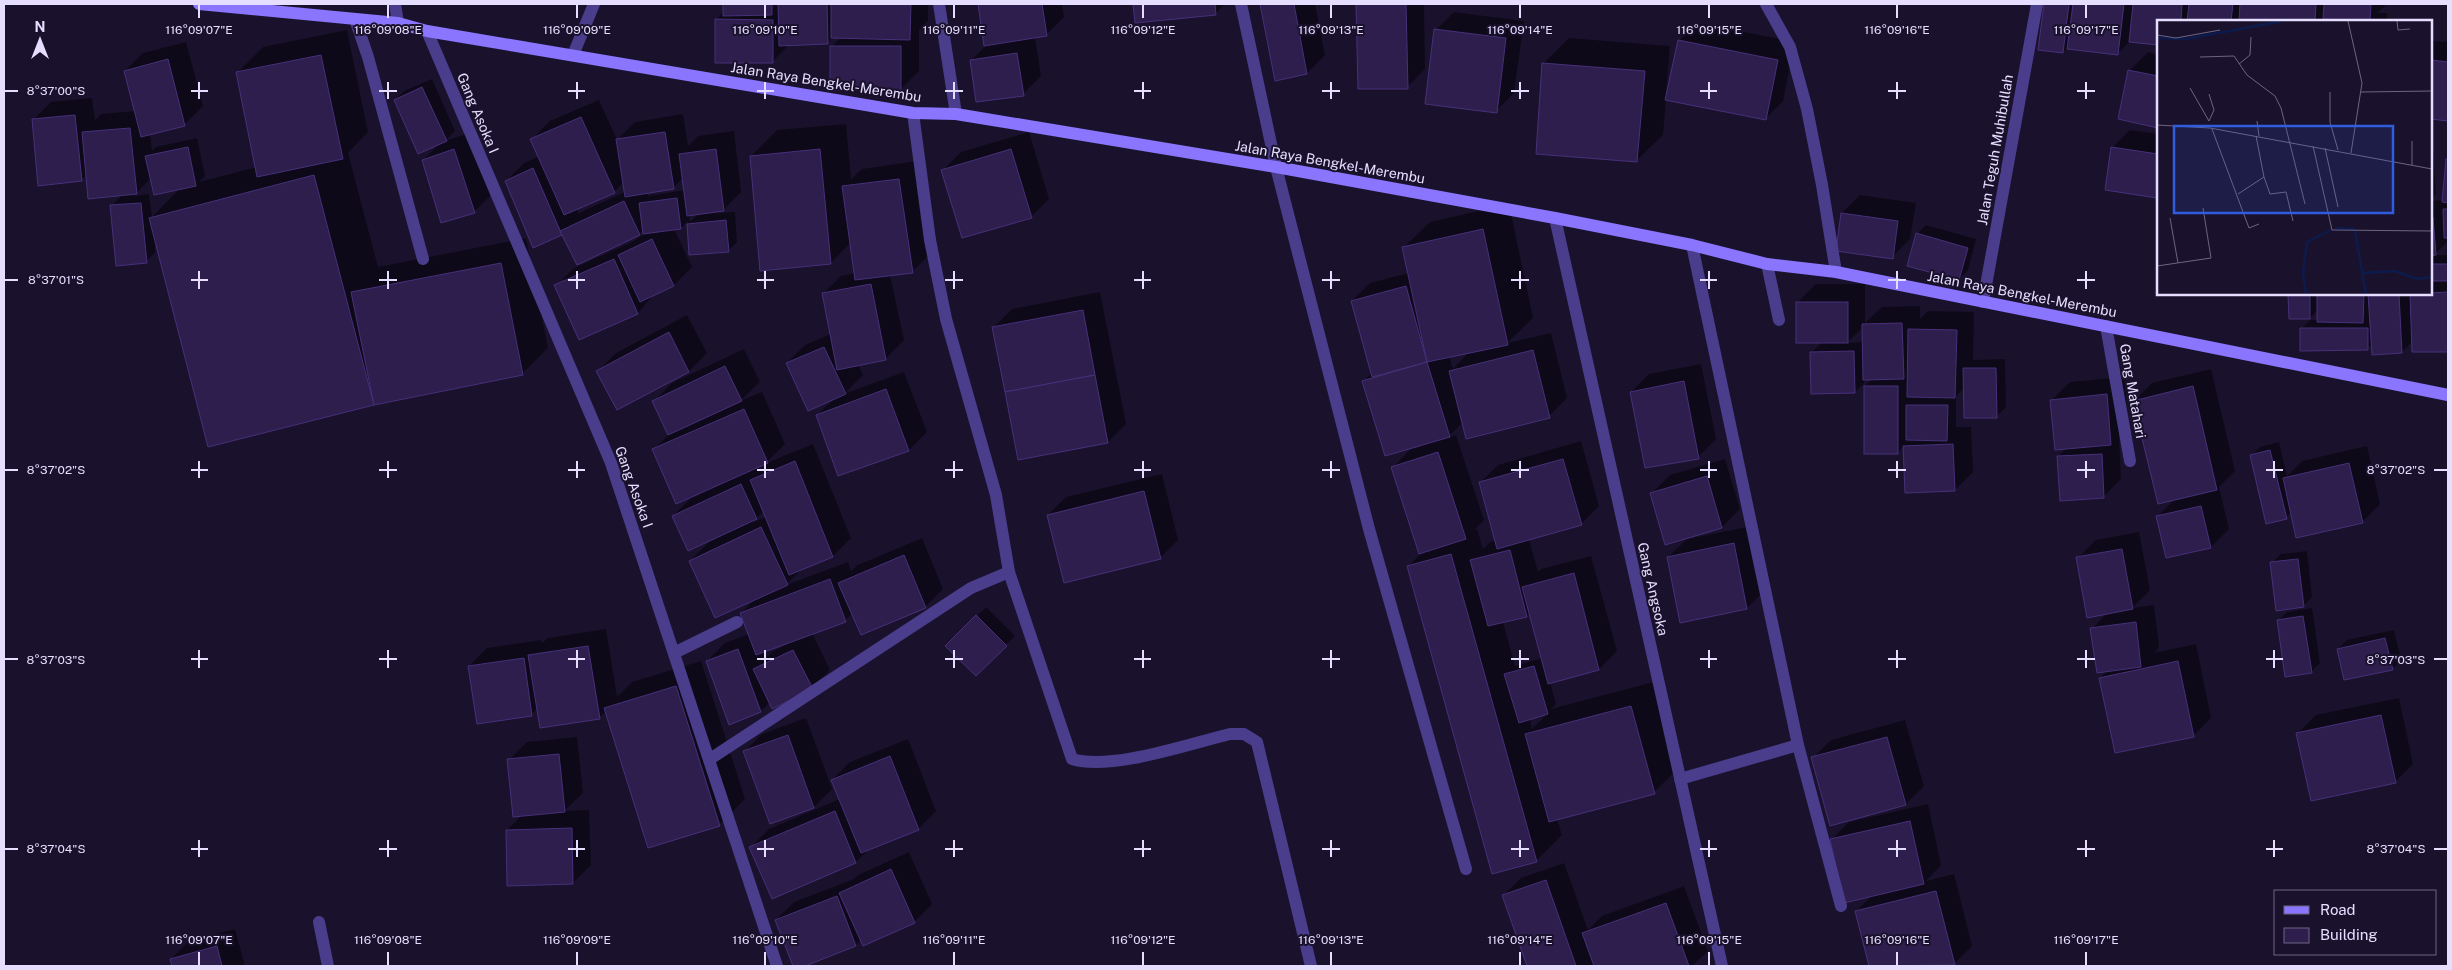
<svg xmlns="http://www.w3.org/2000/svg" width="2452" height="970" font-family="'Public Sans',sans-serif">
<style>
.shadow{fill:#0007;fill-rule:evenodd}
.building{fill:#2d1e4e;stroke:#47307a}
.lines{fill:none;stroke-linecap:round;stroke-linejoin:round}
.lane{stroke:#4a3d8c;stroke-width:12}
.street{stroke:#4a3d8c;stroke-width:12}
.secondary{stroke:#8975fe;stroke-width:12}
.ticks{fill:none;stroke:#e6deff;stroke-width:2}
.labels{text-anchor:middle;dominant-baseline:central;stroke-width:4;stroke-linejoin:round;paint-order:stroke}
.street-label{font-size:14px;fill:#e6deff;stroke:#1a122d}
.inset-river{fill:none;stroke:#0c1b4c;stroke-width:2.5}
.inset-road{fill:none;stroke:#6c6481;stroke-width:1}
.view{fill:#315cdc;fill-opacity:0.15;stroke:#315cdc;stroke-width:2.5}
.inset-edge{fill:none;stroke:#e6deff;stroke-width:2.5}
.ticks-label{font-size:12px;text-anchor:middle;fill:#e6deff;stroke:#1a122d;stroke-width:4;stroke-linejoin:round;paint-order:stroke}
</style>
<rect width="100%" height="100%" fill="#1a122d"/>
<g class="shadow">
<path d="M724 4H928V21L919 30V71L901 89 831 47 841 37 834 36 827 43 790 44 772 62 716 20 724 11Z"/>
<path d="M979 4H1062L1064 17 1046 35 1035 37 1041 76 1023 94 971 60 988 44H985Z"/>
<path d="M1134 4H1225L1215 14 1136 21Z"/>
<path d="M1261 4H1315L1325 55 1307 73 1276 79Z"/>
<path d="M1358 4H1424L1425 69 1407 87 1359 88Z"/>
<path d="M2045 4H2387L2377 13H2387V21H2158V44L2130 41 2117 54 2067 48 2063 52 2040 49Z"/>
<path d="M1454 12 1524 21 1514 93 1496 111 1436 30Z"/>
<path d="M1697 23 1795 42 1783 101 1765 119 1666 99 1663 135 1637 160 1544 63 1569 38 1670 46 1666 94H1668L1679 41Z"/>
<path d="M347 30 368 132 348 153 378 267 526 238 548 348 522 374 373 403 155 238V252L146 262 111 206 123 194 87 175 81 180 33 120 51 102 92 98 95 120 101 114 135 111 125 71 143 53 186 42 203 106 185 124 150 133 152 151 156 147 197 138 205 176 199 182 257 167 237 73 263 47ZM151 178 180 188 152 217 149 194 134 196Z"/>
<path d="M2431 41 2448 42V120L2431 118Z"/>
<path d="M2148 52 2158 55V127L2119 118 2130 70Z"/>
<path d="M432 79 455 131 445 141 472 132 492 194 474 212 423 160 441 142 395 100 404 91Z"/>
<path d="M599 100 617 140 635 122 683 114 688 146 698 136 734 131 741 192 723 210 689 214 690 222 698 214 735 212 737 242 728 251 691 254 688 221 681 228 674 229 692 267 674 285 655 293 638 313 579 338 556 286 574 268 632 242 644 234V230L639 234 563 233 534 246 506 181 524 163 540 156 532 139 550 121ZM683 178 685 190 648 196 646 192 673 188ZM624 182 625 192 579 213 576 208 614 192Z"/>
<path d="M846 124 851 179 862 169 917 161 930 254 912 272 890 275 904 340 886 358 858 364 863 375 844 394 904 372 927 432 909 450 839 475 817 415 834 399 787 363 805 345 831 334 823 294 841 276 855 273 851 242 831 263 751 156 777 130Z"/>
<path d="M2130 130 2158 134 2157 197 2112 148Z"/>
<path d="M1029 132 1049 199 1031 217 943 170 961 152Z"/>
<path d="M2431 148H2433L2436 194 2431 199Z"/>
<path d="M2448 158V241L2434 255H2448V350L2413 351V341L2402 352 2372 344 2367 349 2301 329 2310 320H2318V310L2310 318H2291L2290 294H2431V201L2443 200Z"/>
<path d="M1860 195 1916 203 1910 239 1892 257 1842 213Z"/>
<path d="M1509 204 1533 318 1507 343 1551 333 1567 398 1549 416 1463 422 1447 438 1456 435 1484 520 1474 530 1477 529 1483 549 1490 542 1496 540 1480 483 1498 465 1581 441 1599 506 1581 524 1529 539 1538 572 1541 569 1591 556 1617 651 1599 669 1550 682 1556 704 1551 709 1657 681 1680 767 1654 792 1557 819 1562 835 1536 861 1408 567 1423 551 1392 468 1410 450 1421 446 1364 381 1372 373 1352 301 1370 283 1409 273 1404 247 1430 222ZM1470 351 1453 369 1449 356ZM1530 612 1542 658 1515 666 1503 622 1527 616ZM1548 713 1532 729 1530 719Z"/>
<path d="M1926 225 1976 239 1968 270 1959 279 1917 234Z"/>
<path d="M1816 284H1865V323L1882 307 1920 306V319L1928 311 1974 312 1973 360 2005 359 2006 407 1997 416 1965 387 1956 396V427H1971L1973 472 1955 490 1904 446 1898 453 1865 386 1872 379H1864V383L1855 392 1811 353 1822 342 1798 302ZM1864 326V342L1847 343Z"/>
<path d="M1100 292 1126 424 1108 442 1019 458 994 327 1012 309Z"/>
<path d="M687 315 707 353 689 371 618 408 598 371 616 353Z"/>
<path d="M744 349 760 382 740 401 762 392 785 444 767 462 759 466 761 470 769 462 813 444 851 538 833 556 803 568 786 585 848 562 851 571 858 565 922 538 943 589 925 607 852 613 845 621 812 633 830 670 812 688 770 702 761 711 707 661 725 643 749 634 741 613 756 598 690 561 712 539 673 516 691 498 699 495 654 449 669 434 654 401 672 383ZM764 511 766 517 752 523ZM788 642 789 643 772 652 766 658 763 651Z"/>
<path d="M1701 364 1716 439 1698 457 1631 392 1649 374Z"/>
<path d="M2211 369 2235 471 2219 487 2229 529 2211 547 2158 516 2176 498 2134 401 2152 383Z"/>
<path d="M2124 377 2129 426 2119 435 2121 479 2103 497 2058 456 2067 448 2052 400 2070 382Z"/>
<path d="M2279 442 2287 476 2302 461 2367 446 2380 504 2362 522 2292 512 2286 518 2251 456 2260 447Z"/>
<path d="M1725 459 1740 509 1722 527 1652 493 1670 475Z"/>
<path d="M1162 474 1178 540 1160 558 1048 515 1066 497Z"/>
<path d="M1752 526 1765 590 1747 608 1681 622 1668 557 1687 539Z"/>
<path d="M2139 532 2150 590 2132 608 2154 605 2159 647 2154 653 2196 644 2211 718 2193 736 2100 678 2108 670 2092 629 2108 612 2078 558 2096 540Z"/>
<path d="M2307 551 2312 597 2303 606 2272 563 2281 554Z"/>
<path d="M986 607 1015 636 976 674 946 646Z"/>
<path d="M2312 608 2320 663 2311 672 2278 621 2287 612Z"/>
<path d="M606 629 617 697 632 682 701 661 745 799 719 825 607 710 599 718 538 708 531 715 469 666 487 648 541 640 542 643 548 638Z"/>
<path d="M2394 630 2401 660 2392 669 2338 649 2347 640Z"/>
<path d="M2399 698 2413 764 2395 782 2298 733 2316 715Z"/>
<path d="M806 718 832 789 814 807 770 823 744 752 762 734Z"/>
<path d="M1905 720 1924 786 1906 804 1813 758 1831 740Z"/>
<path d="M577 737 583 793 564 811 589 810 591 865 573 883 507 830 522 815 509 760 527 742Z"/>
<path d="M908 739 936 811 918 829 870 848 856 862 772 898 751 847 769 829 840 799 832 780 850 762Z"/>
<path d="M1928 804 1941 865 1926 881 1954 874 1972 946 1954 964 1944 966H1870L1856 911 1873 895 1831 840 1849 822Z"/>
<path d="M909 852 932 904 914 922 861 939 856 945 802 966H794L776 920 794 902 854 879 858 875Z"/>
<path d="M1564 863 1588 930 1602 916 1684 886 1708 951 1692 966H1528L1503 896 1521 878Z"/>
<path d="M235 929 245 966H173L171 959 189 941Z"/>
</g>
<g class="building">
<path d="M723 4H772V15L723 16Z"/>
<path d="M778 4H827L828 44 779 46Z"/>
<path d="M831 4H911L910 40 831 38Z"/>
<path d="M978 4H1042L1047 36 984 46Z"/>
<path d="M1133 4H1215L1216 15 1135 23Z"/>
<path d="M1260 4H1294L1307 74 1275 81Z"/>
<path d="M1356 4H1406L1408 89H1358Z"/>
<path d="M2044 4H2069L2063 53 2038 50Z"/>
<path d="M2073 4H2124L2118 55 2067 49Z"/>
<path d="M2133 4H2182L2181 21H2158V45L2129 42Z"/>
<path d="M2189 4H2233L2231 21H2187Z"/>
<path d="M2240 4H2316L2315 21H2239Z"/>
<path d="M2324 4H2371L2370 21 2323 19Z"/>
<path d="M715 19 773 20V63H715Z"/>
<path d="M1434 29 1506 38 1497 113 1425 104Z"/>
<path d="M1678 40 1778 60 1766 120 1665 100Z"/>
<rect x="830" y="46" width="71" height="44"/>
<path d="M1017 53 1024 96 976 102 970 60Z"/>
<path d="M321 55 343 159 257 177 236 72Z"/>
<path d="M168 59 185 126 141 137 124 71Z"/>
<path d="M2431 60 2448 62V121L2431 119Z"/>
<path d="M1542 63 1645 71 1637 162 1536 154Z"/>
<path d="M2128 70 2158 76V128L2118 119Z"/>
<path d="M422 87 447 141 418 154 394 100Z"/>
<path d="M75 115 82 181 38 186 32 119Z"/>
<path d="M581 117 615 193 564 215 530 139Z"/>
<path d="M130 128 137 194 88 199 82 132Z"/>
<path d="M665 132 674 189 625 197 616 139Z"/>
<path d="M188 147 196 186 154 195 145 156Z"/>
<path d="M2111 147 2158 154 2157 198 2105 190Z"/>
<path d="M454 149 475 213 441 223 422 160Z"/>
<path d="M716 149 724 211 687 216 679 154Z"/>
<path d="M820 149 831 264 760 271 750 156Z"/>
<path d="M1011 149 1032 218 962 238 941 170Z"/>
<path d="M2446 159H2448V203L2442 202Z"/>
<path d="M533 168 562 235 533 248 505 181Z"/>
<path d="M314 175 374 405 208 447 149 218Z"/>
<path d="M899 179 913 273 855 280 842 186Z"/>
<path d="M677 198 681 229 643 234 639 203Z"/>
<path d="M624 201 640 235 577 265 560 231Z"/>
<path d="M141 203 147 263 116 266 110 205Z"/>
<path d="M2443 209H2448V238H2444Z"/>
<path d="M1841 213 1898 221 1893 259 1836 251Z"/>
<path d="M2431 217H2433L2436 255 2431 256Z"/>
<path d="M726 220 729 252 689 255 687 224Z"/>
<path d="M1483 229 1508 345 1427 362 1402 247Z"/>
<path d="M1916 233 1968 248 1959 280 1907 266Z"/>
<path d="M652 239 674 286 640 302 618 255Z"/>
<path d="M614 259 638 314 579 340 554 285Z"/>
<path d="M501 263 523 375 374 405 351 292Z"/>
<rect x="2431" y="264" width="17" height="17"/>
<path d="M871 284 886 360 837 370 822 293Z"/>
<path d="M1406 286 1427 362 1372 377 1351 301Z"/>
<path d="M2448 292V352H2412L2410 294Z"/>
<path d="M2288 294H2310V319H2289Z"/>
<path d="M2317 294H2364L2363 323 2317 322Z"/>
<path d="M2368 294H2399L2402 353 2372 355Z"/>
<rect x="1796" y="302" width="52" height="41"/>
<path d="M1083 310 1095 375 1005 392 992 327Z"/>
<path d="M1902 323 1904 379 1863 380 1862 324Z"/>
<path d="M2300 328H2368V350L2300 351Z"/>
<path d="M1908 329 1957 330 1955 398 1907 397Z"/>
<path d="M669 332 689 372 617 410 596 371Z"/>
<path d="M824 347 846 394 808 411 786 363Z"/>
<path d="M1533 350 1550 418 1466 439 1449 371Z"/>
<path d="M1854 351 1855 393 1811 394 1810 352Z"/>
<path d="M1427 362 1450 437 1385 456 1362 381Z"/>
<path d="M725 366 742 401 668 435 652 401Z"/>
<path d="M1963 368H1996L1997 418H1964Z"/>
<path d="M1095 375 1108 443 1018 460 1005 392Z"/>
<path d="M1684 381 1699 459 1645 468 1630 392Z"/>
<rect x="1864" y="386" width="34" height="68"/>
<path d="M2193 386 2217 490 2158 504 2133 401Z"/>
<path d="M886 389 909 451 838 476 816 415Z"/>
<path d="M2107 394 2111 445 2055 450 2050 400Z"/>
<path d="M1906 405H1948L1947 441 1906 440Z"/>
<path d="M744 409 768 463 676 504 652 449Z"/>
<path d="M1953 444 1955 491 1905 493 1903 446Z"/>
<path d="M2270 450 2287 519 2266 524 2250 455Z"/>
<path d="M1438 452 1466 539 1419 554 1391 467Z"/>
<path d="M2102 454 2104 498 2060 501 2057 456Z"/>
<path d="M1563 459 1582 525 1497 549 1479 482Z"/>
<path d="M795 461 833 557 789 575 750 480Z"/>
<path d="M2349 463 2363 523 2296 538 2283 478Z"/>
<path d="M1707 476 1722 528 1665 545 1650 493Z"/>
<path d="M741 484 757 519 688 551 672 516Z"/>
<path d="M1144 491 1161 559 1064 583 1047 515Z"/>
<path d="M2201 506 2211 548 2166 558 2156 516Z"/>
<path d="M761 527 788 585 715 618 689 561Z"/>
<path d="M1734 543 1747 609 1680 623 1667 557Z"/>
<path d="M2122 549 2133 609 2087 618 2076 557Z"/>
<path d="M1510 550 1527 617 1488 626 1470 560Z"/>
<path d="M1451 554 1537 862 1492 874 1407 566Z"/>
<path d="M904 555 926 608 861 635 838 583Z"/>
<path d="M2298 559 2304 607 2276 611 2270 562Z"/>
<path d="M1574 573 1599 670 1548 684 1522 587Z"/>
<path d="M830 579 846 622 756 655 740 613Z"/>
<path d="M976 615 1007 646 976 676 945 646Z"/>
<path d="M2303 616 2312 673 2285 677 2277 620Z"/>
<path d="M2136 622 2141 667 2097 673 2090 628Z"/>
<path d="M2385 638 2393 670 2344 680 2337 649Z"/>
<path d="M588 646 600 719 540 728 528 655Z"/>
<path d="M738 649 761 712 729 725 706 661Z"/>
<path d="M793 650 813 689 772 709 753 669Z"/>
<path d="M524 658 532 716 477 724 468 666Z"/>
<path d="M2178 661 2194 737 2115 753 2099 678Z"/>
<path d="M1534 666 1548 714 1519 723 1504 674Z"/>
<path d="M676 686 720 826 648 848 604 708Z"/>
<path d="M1631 706 1655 794 1549 822 1525 734Z"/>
<path d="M2381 715 2396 783 2311 801 2296 733Z"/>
<path d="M788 735 814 808 770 824 743 751Z"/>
<path d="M1887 737 1906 805 1830 826 1811 757Z"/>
<path d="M559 754 565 812 513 817 507 759Z"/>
<path d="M890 756 919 830 861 853 831 780Z"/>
<path d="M835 811 856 863 772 899 749 847Z"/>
<path d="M1910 821 1924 884 1844 903 1830 839Z"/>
<path d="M572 828 573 884 507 886 506 830Z"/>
<path d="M891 869 915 923 863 946 839 893Z"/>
<path d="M1546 880 1576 966H1527L1502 895Z"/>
<path d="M1936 891 1955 965 1869 966 1855 911Z"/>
<path d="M837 896 856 946 805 966H793L775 920Z"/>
<path d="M1666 903 1689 966H1594L1582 933Z"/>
<path d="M217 946 222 966H172L170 959Z"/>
</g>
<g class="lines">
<g class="lane">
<path d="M355 19 368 57 423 259"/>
<path d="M573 55 594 4"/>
<path d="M1767 264 1779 320"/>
</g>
<g class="street">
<path d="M395 4 398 23"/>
<path d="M939 4 956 114"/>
<path d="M1241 4 1276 167 1369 529 1466 869"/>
<path d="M1766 4 1790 47 1807 109 1822 185 1836 272"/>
<path d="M427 31 611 463 777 966"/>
<path d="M1555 218 1722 966"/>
<path d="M1692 245 1798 745 1841 906"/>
<path d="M1983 302 2037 4"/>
<path d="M2106 326 2130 461"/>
<path d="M1009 572 1072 759C1111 771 1189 744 1230 734H1244L1257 742 1311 966"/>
<path d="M674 653 737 622"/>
<path d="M710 759 971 588 1009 572 996 495 946 319 930 240 913 113"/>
<path d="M1680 779 1798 745"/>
<path d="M319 922 328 966"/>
</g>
<path class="secondary" d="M199 4 398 23 427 31 913 113 956 114 1276 167 1555 218 1692 245 1767 264 1836 272 2448 395"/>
</g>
<path class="ticks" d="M199 5V18M388 5V18M577 5V18M765 5V18M954 5V18M1143 5V18M1331 5V18M1520 5V18M1709 5V18M1897 5V18M2086 5V18M199 82V99M388 82V99M577 82V99M765 82V99M954 82V99M1143 82V99M1331 82V99M1520 82V99M1709 82V99M1897 82V99M2086 82V99M5 91H18M191 91H208M379 91H397M568 91H585M757 91H774M945 91H963M1134 91H1151M1322 91H1340M1511 91H1529M1700 91H1717M1888 91H1906M2077 91H2095M199 271V289M388 271V289M577 271V289M765 271V289M954 271V289M1143 271V289M1331 271V289M1520 271V289M1709 271V289M1897 271V289M2086 271V289M5 280H18M191 280H208M379 280H397M568 280H585M757 280H774M945 280H963M1134 280H1151M1322 280H1340M1511 280H1529M1700 280H1717M1888 280H1906M2077 280H2095M199 461V478M388 461V478M577 461V478M765 461V478M954 461V478M1143 461V478M1331 461V478M1520 461V478M1709 461V478M1897 461V478M2086 461V478M2274 461V478M5 470H18M191 470H208M379 470H397M568 470H585M757 470H774M945 470H963M1134 470H1151M1322 470H1340M1511 470H1529M1700 470H1717M1888 470H1906M2077 470H2095M2266 470H2283M2434 470H2447M199 650V668M388 650V668M577 650V668M765 650V668M954 650V668M1143 650V668M1331 650V668M1520 650V668M1709 650V668M1897 650V668M2086 650V668M2274 650V668M5 659H18M191 659H208M379 659H397M568 659H585M757 659H774M945 659H963M1134 659H1151M1322 659H1340M1511 659H1529M1700 659H1717M1888 659H1906M2077 659H2095M2266 659H2283M2434 659H2447M199 840V857M388 840V857M577 840V857M765 840V857M954 840V857M1143 840V857M1331 840V857M1520 840V857M1709 840V857M1897 840V857M2086 840V857M2274 840V857M5 849H18M191 849H208M379 849H397M568 849H585M757 849H774M945 849H963M1134 849H1151M1322 849H1340M1511 849H1529M1700 849H1717M1888 849H1906M2077 849H2095M2266 849H2283M2434 849H2447M199 952V965M388 952V965M577 952V965M765 952V965M954 952V965M1143 952V965M1331 952V965M1520 952V965M1709 952V965M1897 952V965M2086 952V965"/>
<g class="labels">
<g class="street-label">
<text transform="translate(826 82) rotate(9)">Jalan Raya Bengkel-Merembu</text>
<text transform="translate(478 113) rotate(67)">Gang Asoka I</text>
<text transform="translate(1995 150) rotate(-80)">Jalan Teguh Muhibullah</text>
<text transform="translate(1330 162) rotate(10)">Jalan Raya Bengkel-Merembu</text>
<text transform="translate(2022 294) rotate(11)">Jalan Raya Bengkel-Merembu</text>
<text transform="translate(2133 391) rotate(80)">Gang Matahari</text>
<text transform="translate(634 487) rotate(70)">Gang Asoka I</text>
<text transform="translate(1653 589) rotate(77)">Gang Angsoka</text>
</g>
</g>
<g transform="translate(2157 20)">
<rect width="275" height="275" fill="#1a122d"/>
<path class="inset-river" d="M0 18 29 19 126 1M178 208 198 209M198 211 209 274M206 253 238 251 260 259 275 257M149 274 146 253 150 222 174 210"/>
<path class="inset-road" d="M191 1 205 63 194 133M240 1 241 10 253 9M0 15 19 18 63 10M43 37 77 36 90 55 118 76 124 88 148 184M82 44 93 35 94 17M33 68 52 101M173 72V102L181 130M204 72 275 71M52 101 57 90 52 74M100 101 102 116M0 105 53 108 275 149M55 109 92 208 102 204M156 126 175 210 275 211M168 128 181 187M255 145V121M107 157 113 174 129 172 136 201M81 174 107 157 99 116M13 198 21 243M0 246 54 238 46 188"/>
<path class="view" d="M17 106H236V193H17Z"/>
<rect width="275" height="275" class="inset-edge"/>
</g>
<g class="ticks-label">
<text x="199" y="34">116°09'07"E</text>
<text x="388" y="34">116°09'08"E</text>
<text x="577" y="34">116°09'09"E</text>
<text x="765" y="34">116°09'10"E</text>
<text x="954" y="34">116°09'11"E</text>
<text x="1143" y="34">116°09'12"E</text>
<text x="1331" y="34">116°09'13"E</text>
<text x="1520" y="34">116°09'14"E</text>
<text x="1709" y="34">116°09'15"E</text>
<text x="1897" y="34">116°09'16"E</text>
<text x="2086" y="34">116°09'17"E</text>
<text x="56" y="95">8°37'00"S</text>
<text x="56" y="284">8°37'01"S</text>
<text x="56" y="474">8°37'02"S</text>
<text x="2396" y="474">8°37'02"S</text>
<text x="56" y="664">8°37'03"S</text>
<text x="2396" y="664">8°37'03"S</text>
<text x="56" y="853">8°37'04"S</text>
<text x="2396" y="853">8°37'04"S</text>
<text x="199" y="944">116°09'07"E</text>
<text x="388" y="944">116°09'08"E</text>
<text x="577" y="944">116°09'09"E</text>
<text x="765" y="944">116°09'10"E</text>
<text x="954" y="944">116°09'11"E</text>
<text x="1143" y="944">116°09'12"E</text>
<text x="1331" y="944">116°09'13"E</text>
<text x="1520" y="944">116°09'14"E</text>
<text x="1709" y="944">116°09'15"E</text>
<text x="1897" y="944">116°09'16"E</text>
<text x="2086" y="944">116°09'17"E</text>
</g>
<rect width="2452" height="970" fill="none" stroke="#e6deff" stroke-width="10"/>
<rect x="2274" y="890" width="162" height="65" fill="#1a122d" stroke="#6c6481"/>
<rect x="2284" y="906" width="25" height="8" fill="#8975fe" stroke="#6c6481"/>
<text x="2320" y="915" font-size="15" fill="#e6deff">Road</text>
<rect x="2284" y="928" width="25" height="15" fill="#2d1e4e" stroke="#6c6481"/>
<text x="2320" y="940" font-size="15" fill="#e6deff">Building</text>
<g transform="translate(40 40)" stroke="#1a122d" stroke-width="4" paint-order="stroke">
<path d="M0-4L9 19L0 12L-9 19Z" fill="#e6deff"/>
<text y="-8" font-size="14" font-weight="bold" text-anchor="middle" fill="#e6deff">N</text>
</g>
</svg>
